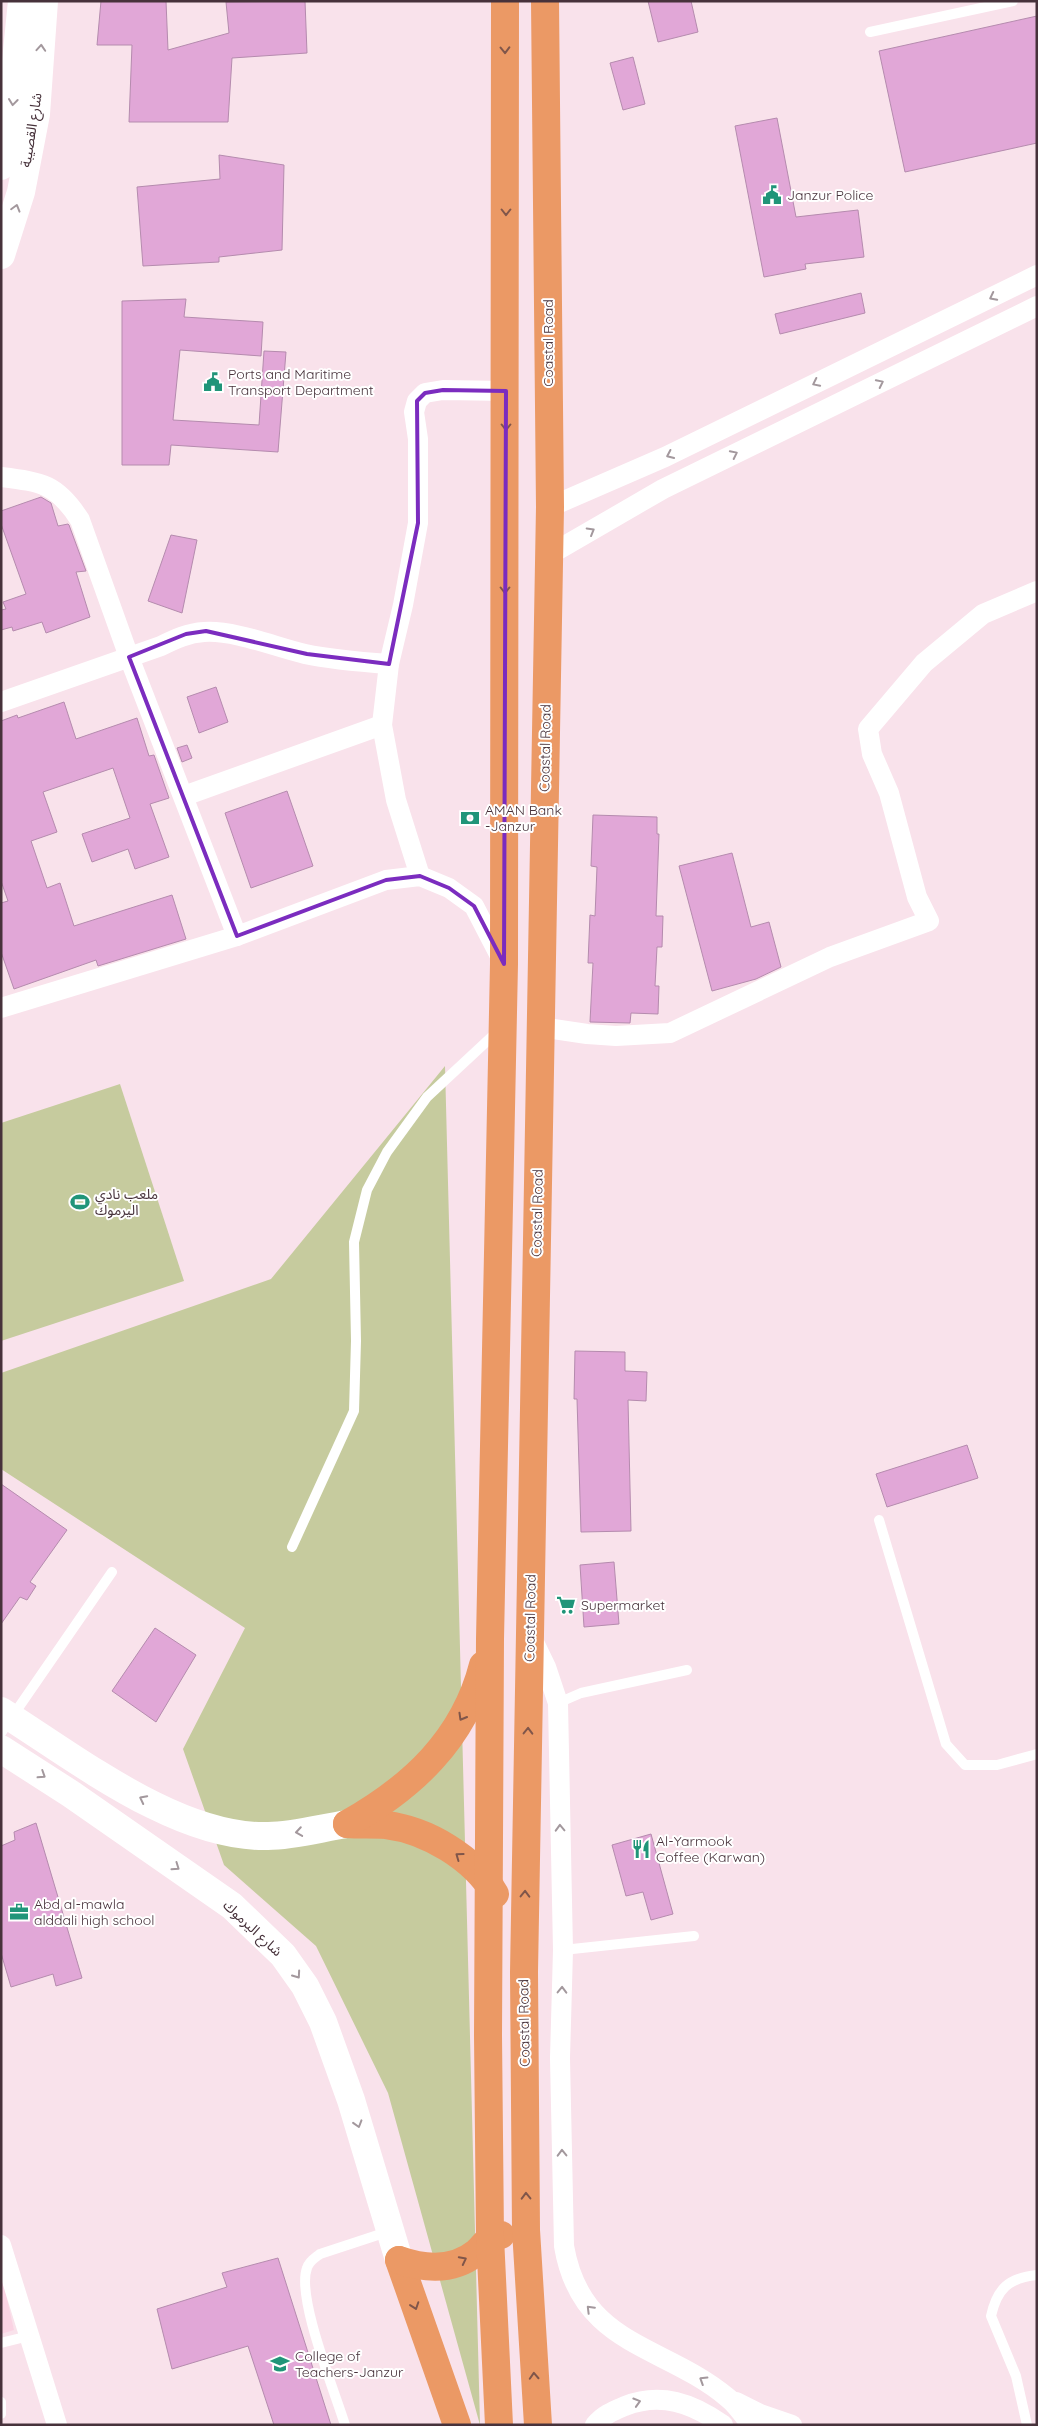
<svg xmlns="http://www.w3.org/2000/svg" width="1038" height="2426" font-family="Quicksand,'Noto Sans Arabic',sans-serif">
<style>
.built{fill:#fad3e3}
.green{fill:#c6cb9e}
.building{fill:#e1a7d7;stroke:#b58bae}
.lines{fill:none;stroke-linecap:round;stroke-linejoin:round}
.lane{stroke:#fff;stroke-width:10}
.street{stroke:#fff;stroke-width:20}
.secondary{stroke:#fff;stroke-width:28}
.highway{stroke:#eb9965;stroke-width:28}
.oneway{stroke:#a3989d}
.oneway2{stroke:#80564a}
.marked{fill:none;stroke:#7b2cbf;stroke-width:4;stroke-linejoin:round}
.labels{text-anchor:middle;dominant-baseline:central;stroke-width:4;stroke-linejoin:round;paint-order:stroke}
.street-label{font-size:14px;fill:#47323b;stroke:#fff}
.poi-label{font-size:14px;fill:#47323b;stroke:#fff;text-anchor:start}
</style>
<rect width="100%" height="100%" fill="#f9e2eb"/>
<path class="built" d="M1 2272 14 2330 1 2334Z"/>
<g class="green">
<path d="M445 1066 480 2425 388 2093 316 1946 224 1865 183 1749 245 1628 1 1469V1373L271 1279Z"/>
<path d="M120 1084 184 1281 1 1341V1123Z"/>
</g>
<g class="building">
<path d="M101 1H166L168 50 229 33 226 2 305 1 307 53 232 58 228 122H129L132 45H97Z"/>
<path d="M648 1H691L698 32 658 42Z"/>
<path d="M1037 16V143L905 172 879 51Z"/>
<path d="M633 57 645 104 623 110 610 63Z"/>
<path d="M777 118 796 217 858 210 864 257 805 264 806 269 764 277 735 126Z"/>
<path d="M219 155 284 165 282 250 219 257V262L143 266 137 187 220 179Z"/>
<path d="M861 293 865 313 780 334 775 314Z"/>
<path d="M186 299 184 317 263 322 261 356 180 350 173 420 259 425 264 351 286 352 278 452 171 445 169 465H122V301Z"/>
<path d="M41 497 51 503 58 526 68 524 69 525 86 571 76 572 90 617 46 633 42 622 13 631 12 627 1 630V610L6 609 3 602 26 594 1 524V511Z"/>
<path d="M171 535 197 540 182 613 148 601Z"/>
<path d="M216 687 228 722 199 733 187 697Z"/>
<path d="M64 702 76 739 137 718 149 756 154 755 169 798 150 804 169 857 135 869 128 849 92 862 82 834 130 818 113 768 43 792 57 832 31 841 47 888 60 883 74 926 172 895 186 939 98 966 96 960 14 989 1 952V903L8 901 1 881V721L17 715 18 718Z"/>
<path d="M187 745 192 758 182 762 177 748Z"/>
<path d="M287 791 313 866 251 888 225 813Z"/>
<path d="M593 815 657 817V834H659L656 916H663L662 947H657L655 986H659L658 1014 631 1013 630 1023 590 1022 593 963H588L590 915 595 916 597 867 591 866Z"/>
<path d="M732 853 751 927 769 922 781 967 756 979 712 991 679 866Z"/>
<path d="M575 1351 625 1352V1371L647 1372 646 1401 628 1400 631 1531 581 1532 577 1399H574Z"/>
<path d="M967 1445 978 1478 887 1507 876 1474Z"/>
<path d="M1 1484 67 1530 30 1582 36 1586 27 1600 20 1597 1 1624Z"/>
<path d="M614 1562 619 1624 584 1627 580 1565Z"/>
<path d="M155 1628 196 1655 156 1722 112 1691Z"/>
<path d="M36 1823 82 1978 56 1986 53 1974 11 1987 1 1953V1846L15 1840 14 1832Z"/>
<path d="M651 1834 673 1914 651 1920 643 1892 626 1896 612 1845Z"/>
<path d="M278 2258 331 2425H274L248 2346 172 2369 157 2309 227 2287 222 2273Z"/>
</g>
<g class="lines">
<g class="lane">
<path d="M870 32 1013 1"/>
<path d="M879 1520 946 1744 965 1765H997L1037 1754"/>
<path d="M292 1547 354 1411 356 1341 354 1242 367 1190 387 1152 427 1097 499 1030"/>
<path d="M558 1703 581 1693 687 1670"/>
<path d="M1 1733 112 1572"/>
<path d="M563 1950 694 1936"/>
<path d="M1 2343 29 2336"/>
<path d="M1 2402V2414"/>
<path d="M345 2425C335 2392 296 2297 307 2268 309 2261 315 2258 320 2254L390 2231"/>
<path d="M1027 2425 1016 2376 991 2316C997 2289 1008 2278 1037 2275"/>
</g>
<g class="street">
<path d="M1 477C42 482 57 484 80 520L129 657 237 936"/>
<path d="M550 507 665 457 1037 275"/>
<path d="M549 555 663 489 1037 306"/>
<path d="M1 702 161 646C175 639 188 633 204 632 235 630 275 647 305 654 333 660 361 662 389 664"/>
<path d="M184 796 382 725"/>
<path d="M420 876 396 800 382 725 389 664 403 605 418 523V439L414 412 417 401 425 393 443 390 506 391"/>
<path d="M1 1008 237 936 386 880 420 876 449 888 474 906 503 962"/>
<path d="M540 1027 587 1034 616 1036 670 1033 830 957 929 921 917 897 889 793 872 754 868 729 924 663 983 614 1037 591"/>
<path d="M532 1638 546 1667 558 1703 563 1950 560 2058 564 2246C581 2347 664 2344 728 2398 737 2405 744 2416 751 2425"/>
<path d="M1 2245 57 2425"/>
<path d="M736 2402 760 2414 792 2425"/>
<path d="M595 2425C603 2415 613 2411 625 2406 661 2392 692 2403 723 2425"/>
</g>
<g class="secondary">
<path d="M1 166 9 131 22 1"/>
<path d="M1 255 21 192 36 114 44 1"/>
<path d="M1 1711C76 1758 178 1839 268 1836 294 1836 321 1828 347 1824"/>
<path d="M1 1749 71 1794 232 1906 283 1955 305 1986 323 2022 351 2100 399 2260"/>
</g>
<g class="highway">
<path d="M347 1824C360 1825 373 1824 386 1825 427 1830 474 1858 495 1894"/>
<path d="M347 1824C411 1788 464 1740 483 1665"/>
<path d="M399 2260 457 2425"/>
<path d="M399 2260C425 2269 454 2271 477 2252 487 2243 486 2238 501 2235"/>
<path d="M499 2425 490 2237 488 2035 490 1639 504 964 505 1"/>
<path d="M538 2425 526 2230 524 1972 550 507 545 1"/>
</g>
</g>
<defs><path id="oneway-chevron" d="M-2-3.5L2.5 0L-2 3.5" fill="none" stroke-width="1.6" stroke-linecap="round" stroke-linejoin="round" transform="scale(1.25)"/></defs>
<g class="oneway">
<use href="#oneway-chevron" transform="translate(41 48) rotate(-86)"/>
<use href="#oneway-chevron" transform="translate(13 102) rotate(97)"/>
<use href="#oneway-chevron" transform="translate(16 208) rotate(-74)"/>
<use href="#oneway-chevron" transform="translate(993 297) rotate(153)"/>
<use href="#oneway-chevron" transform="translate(816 383) rotate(154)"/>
<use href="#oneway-chevron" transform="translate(880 383) rotate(-26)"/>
<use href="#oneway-chevron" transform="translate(734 454) rotate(-26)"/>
<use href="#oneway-chevron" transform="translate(670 455) rotate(155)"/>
<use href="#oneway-chevron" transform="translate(591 531) rotate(-30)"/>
<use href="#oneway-chevron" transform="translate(42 1775) rotate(33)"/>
<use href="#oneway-chevron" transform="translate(143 1799) rotate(-153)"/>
<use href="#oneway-chevron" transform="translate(560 1828) rotate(-92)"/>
<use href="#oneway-chevron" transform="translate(299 1832) rotate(171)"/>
<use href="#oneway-chevron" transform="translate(176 1867) rotate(35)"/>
<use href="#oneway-chevron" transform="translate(297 1975) rotate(55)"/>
<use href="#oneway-chevron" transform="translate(562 1990) rotate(-89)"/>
<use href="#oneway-chevron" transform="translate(358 2124) rotate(73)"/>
<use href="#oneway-chevron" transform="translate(562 2153) rotate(-91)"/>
<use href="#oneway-chevron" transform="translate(590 2309) rotate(-135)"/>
<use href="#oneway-chevron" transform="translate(703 2380) rotate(-148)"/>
<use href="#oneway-chevron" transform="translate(637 2402) rotate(-17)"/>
</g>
<g class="oneway2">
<use href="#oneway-chevron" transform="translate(505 50) rotate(89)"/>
<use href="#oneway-chevron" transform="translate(506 212) rotate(90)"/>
<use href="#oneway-chevron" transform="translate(506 427) rotate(90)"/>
<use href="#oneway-chevron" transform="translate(505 590) rotate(90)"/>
<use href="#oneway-chevron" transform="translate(462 1717) rotate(120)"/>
<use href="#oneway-chevron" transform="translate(528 1731) rotate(-89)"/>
<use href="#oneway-chevron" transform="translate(459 1856) rotate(-144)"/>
<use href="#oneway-chevron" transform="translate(525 1894) rotate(-89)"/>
<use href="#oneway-chevron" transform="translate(526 2196) rotate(-91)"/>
<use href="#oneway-chevron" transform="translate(463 2260) rotate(-27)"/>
<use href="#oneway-chevron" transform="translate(415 2306) rotate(71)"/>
<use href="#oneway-chevron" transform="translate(534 2376) rotate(-93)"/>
</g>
<path class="marked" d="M443 390 506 391 504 964 474 906 449 888 420 876 386 880 237 936 129 657 186 634 206 631 307 654 389 664 418 523 417 401 425 393Z"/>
<defs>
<g id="civic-bare" transform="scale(1.5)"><path d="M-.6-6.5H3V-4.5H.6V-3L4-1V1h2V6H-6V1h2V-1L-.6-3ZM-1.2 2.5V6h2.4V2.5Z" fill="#209579" stroke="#fff" stroke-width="2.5" paint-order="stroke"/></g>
<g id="bank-bare" transform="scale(1.5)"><path d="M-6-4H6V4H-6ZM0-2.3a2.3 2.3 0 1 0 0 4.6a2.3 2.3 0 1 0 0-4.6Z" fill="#209579" stroke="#fff" stroke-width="2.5" paint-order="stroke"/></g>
<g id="stadium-bare" transform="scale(1.5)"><path d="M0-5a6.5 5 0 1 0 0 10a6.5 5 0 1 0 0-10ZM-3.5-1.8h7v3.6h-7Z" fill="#209579" stroke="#fff" stroke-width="2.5" paint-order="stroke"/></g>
<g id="supermarket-bare" transform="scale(1.5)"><path d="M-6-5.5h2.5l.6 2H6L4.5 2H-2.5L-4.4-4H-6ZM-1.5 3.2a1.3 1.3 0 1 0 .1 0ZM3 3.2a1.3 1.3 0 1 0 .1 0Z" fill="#209579" stroke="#fff" stroke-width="2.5" paint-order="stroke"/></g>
<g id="restaurant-bare" transform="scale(1.5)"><path d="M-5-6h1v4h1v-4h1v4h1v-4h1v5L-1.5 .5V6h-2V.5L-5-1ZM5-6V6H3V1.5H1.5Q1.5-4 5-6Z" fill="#209579" stroke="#fff" stroke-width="2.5" paint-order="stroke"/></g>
<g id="office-bare" transform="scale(1.5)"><path d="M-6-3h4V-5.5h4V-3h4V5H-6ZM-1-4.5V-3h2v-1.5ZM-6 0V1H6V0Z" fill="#209579" stroke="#fff" stroke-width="2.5" paint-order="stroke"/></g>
<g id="university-bare" transform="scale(1.5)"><path d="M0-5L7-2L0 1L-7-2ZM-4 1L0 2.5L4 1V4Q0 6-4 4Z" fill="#209579" stroke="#fff" stroke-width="2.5" paint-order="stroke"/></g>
</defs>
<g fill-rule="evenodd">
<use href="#civic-bare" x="772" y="195"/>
<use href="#civic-bare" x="213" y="382"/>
<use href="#bank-bare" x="470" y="818"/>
<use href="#stadium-bare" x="80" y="1202"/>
<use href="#supermarket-bare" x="566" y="1605"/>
<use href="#restaurant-bare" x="641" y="1849"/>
<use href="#office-bare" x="19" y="1912"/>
<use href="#university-bare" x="280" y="2364"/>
</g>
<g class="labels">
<g class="street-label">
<text transform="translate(31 130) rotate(-81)">شارع القصيبة</text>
<text transform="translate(548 343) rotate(-90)">Coastal Road</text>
<text transform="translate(545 748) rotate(-89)">Coastal Road</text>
<text transform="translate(537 1213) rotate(-89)">Coastal Road</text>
<text transform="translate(530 1618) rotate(-89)">Coastal Road</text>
<text transform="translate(253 1928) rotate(43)">شارع اليرموك</text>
<text transform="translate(524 2023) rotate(-91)">Coastal Road</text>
</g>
<g class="poi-label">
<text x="787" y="195">Janzur Police</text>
<text x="228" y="374">Ports and Maritime<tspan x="228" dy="16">Transport Department</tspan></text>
<text x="485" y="810">AMAN Bank<tspan x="485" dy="16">-Janzur</tspan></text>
<text x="95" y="1194">ملعب نادي<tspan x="95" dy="16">اليرموك</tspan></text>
<text x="581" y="1605">Supermarket</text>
<text x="656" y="1841">Al-Yarmook<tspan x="656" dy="16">Coffee (Karwan)</tspan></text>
<text x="34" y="1904">Abd al-mawla<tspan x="34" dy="16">alddali high school</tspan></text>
<text x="295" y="2356">College of<tspan x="295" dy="16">Teachers-Janzur</tspan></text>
</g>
</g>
<rect width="1038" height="2426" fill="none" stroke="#47323b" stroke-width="5"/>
</svg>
